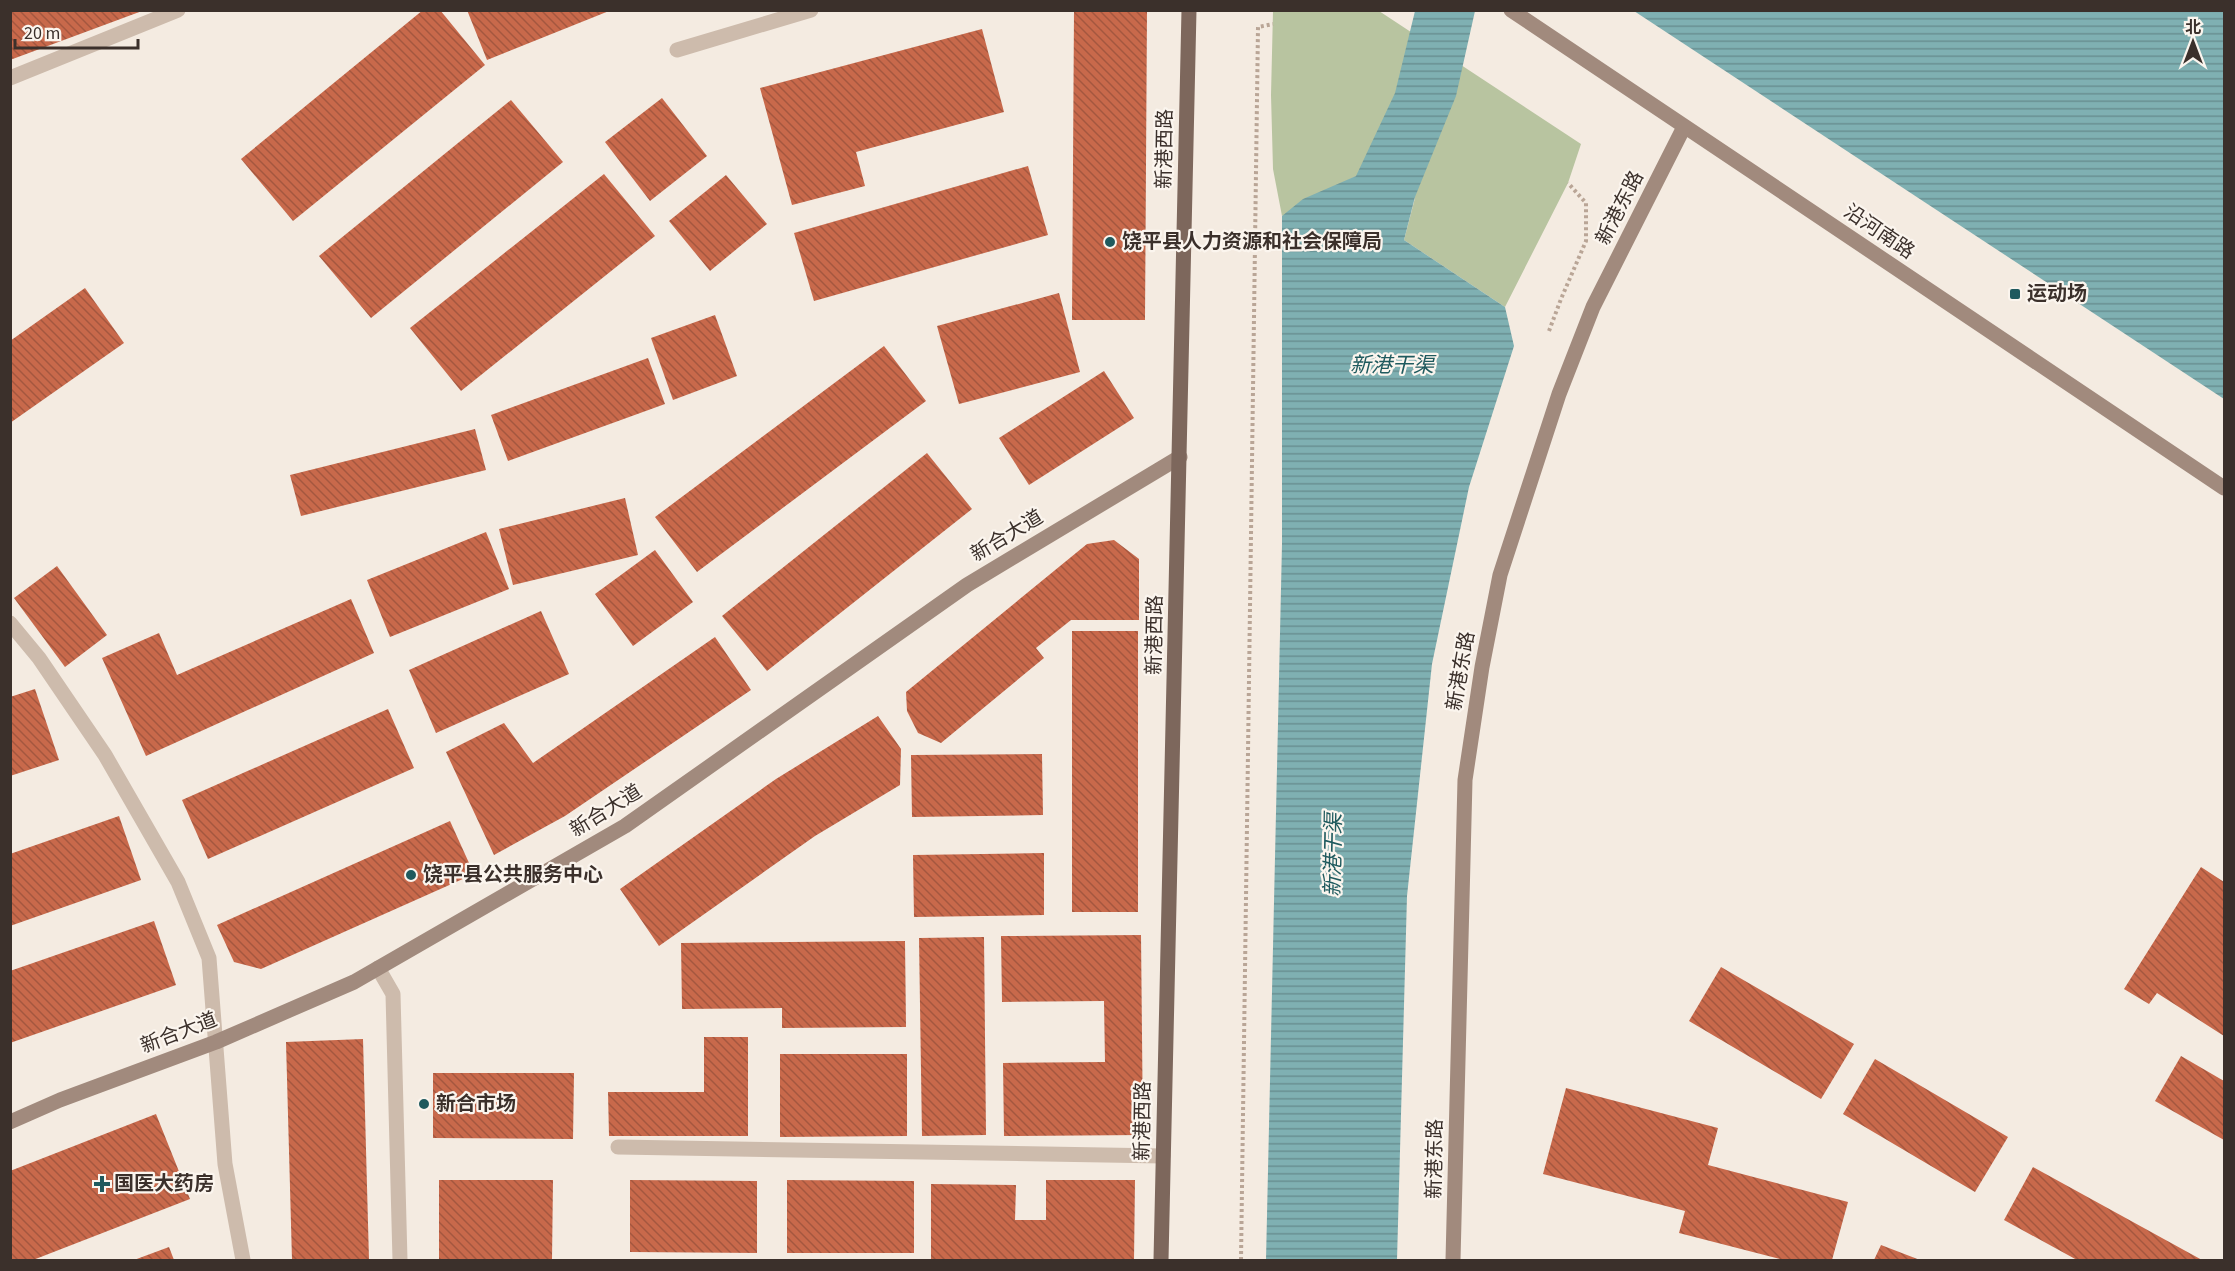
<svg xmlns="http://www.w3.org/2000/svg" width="2235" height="1271" font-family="'Source Sans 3','Noto Sans SC',sans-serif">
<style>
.green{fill:#b8c4a0}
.water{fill:url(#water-rules)}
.building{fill:url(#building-back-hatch)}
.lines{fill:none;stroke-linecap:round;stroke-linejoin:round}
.path{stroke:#b9a596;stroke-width:4;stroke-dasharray:3 3;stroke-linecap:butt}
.minor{stroke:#cdbbac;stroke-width:15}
.tertiary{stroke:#cdbbac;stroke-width:15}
.secondary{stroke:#a18a7d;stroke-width:15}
.primary{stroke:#7d675c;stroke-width:15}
.poi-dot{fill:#1f5a5e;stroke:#fbf5ee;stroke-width:2}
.labels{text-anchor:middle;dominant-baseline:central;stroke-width:4.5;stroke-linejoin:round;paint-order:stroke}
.street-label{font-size:20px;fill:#3b302b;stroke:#fbf5ee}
.poi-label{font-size:20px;font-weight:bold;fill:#3b302b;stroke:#fbf5ee;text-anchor:start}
.water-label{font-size:21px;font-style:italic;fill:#1f5a5e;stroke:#fbf5ee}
</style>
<defs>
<pattern id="water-rules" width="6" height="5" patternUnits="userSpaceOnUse" patternTransform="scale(1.5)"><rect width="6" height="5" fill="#7fb0b2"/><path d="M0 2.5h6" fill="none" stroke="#699091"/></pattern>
<pattern id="building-back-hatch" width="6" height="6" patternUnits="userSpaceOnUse" patternTransform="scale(1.5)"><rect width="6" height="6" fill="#c8694b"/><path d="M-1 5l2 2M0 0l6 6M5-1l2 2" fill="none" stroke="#a4573f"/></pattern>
</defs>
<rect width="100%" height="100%" fill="#f4ebe1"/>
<path class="green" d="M1273 11H1379L1581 144 1568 183 1505 307 1404 240 1415 198 1356 176 1282 216 1273 169 1271 95Z"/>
<g class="water">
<path d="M1415 11H1475L1456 96 1415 197 1404 240 1505 307 1514 346 1469 487 1432 664 1407 896 1397 1260H1266L1282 544V216L1303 199 1356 176 1395 93Z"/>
<path d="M1634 11H2224V399Z"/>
</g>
<g class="building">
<path d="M10 10H142V11L10 60Z"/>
<path d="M423 10H440L485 65 293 221 241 159Z"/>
<path d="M467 10H609V11L487 60Z"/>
<path d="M1074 10H1147L1145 320H1072Z"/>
<path d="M982 29 1004 112 856 152 865 186 792 205 760 88Z"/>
<path d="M662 98 707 156 650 201 605 142Z"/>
<path d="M511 100 563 162 371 318 319 256Z"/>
<path d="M1028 166 1048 235 814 301 794 233Z"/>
<path d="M604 174 655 236 461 391 410 328Z"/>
<path d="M726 175 767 224 710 271 669 221Z"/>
<path d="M85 288 124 343 10 423V341Z"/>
<path d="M1059 293 1080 372 959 404 937 326Z"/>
<path d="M715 315 737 376 673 400 651 338Z"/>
<path d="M884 346 926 401 697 572 655 517Z"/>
<path d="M648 358 665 404 508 461 491 415Z"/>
<path d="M1104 371 1134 418 1029 485 999 438Z"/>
<path d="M475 429 486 470 301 516 290 475Z"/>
<path d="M927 453 972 509 767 671 722 616Z"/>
<path d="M625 498 638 555 513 585 499 529Z"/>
<path d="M486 532 509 589 390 637 367 580Z"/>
<path d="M1114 540 1139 559V620H1071L1036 648 1044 658 941 743 918 733 907 711 906 692 1087 544Z"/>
<path d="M655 550 693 602 633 646 595 594Z"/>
<path d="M57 566 107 635 65 667 14 598Z"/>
<path d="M351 599 374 653 146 756 102 658 159 633 177 675Z"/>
<path d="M541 611 569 674 436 733 409 670Z"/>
<rect x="1072" y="631" width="66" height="281"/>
<path d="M715 637 751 690 565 816 494 855 446 752 504 723 533 763Z"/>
<path d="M35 689 59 760 10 776V697Z"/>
<path d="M388 709 414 768 208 859 182 800Z"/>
<path d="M878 716 901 749 900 785 815 836 659 946 620 889 776 779Z"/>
<path d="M1042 754 1043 815 912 817 911 755Z"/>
<path d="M119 816 141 880 10 926V854Z"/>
<path d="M450 821 474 874 261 969 234 962 217 925Z"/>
<path d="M1044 853V915L914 917 913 855Z"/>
<path d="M2201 867 2224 882V1036L2157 993 2149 1004 2124 989Z"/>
<path d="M154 921 176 985 10 1043V971Z"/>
<path d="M1141 935 1143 1135 1004 1136 1003 1063 1105 1062 1104 1001 1002 1002 1001 936Z"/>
<path d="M984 937 986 1135 922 1136 919 938Z"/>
<path d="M905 941 906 1027 782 1028V1008L682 1009 681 943Z"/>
<path d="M1721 967 1854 1044 1821 1099 1689 1021Z"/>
<path d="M704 1037H748V1136H609L608 1092H704Z"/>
<path d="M363 1039 369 1260H292L286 1042Z"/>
<path d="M780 1054H907V1136L780 1137Z"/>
<path d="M2181 1056 2224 1081V1140L2155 1101Z"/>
<path d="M1875 1059 2008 1137 1975 1192 1843 1114Z"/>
<path d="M433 1073H574L573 1139 433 1138Z"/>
<path d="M1566 1088 1718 1128 1708 1165 1848 1202 1832 1260H1784L1679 1233 1685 1211 1543 1174Z"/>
<path d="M156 1114 190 1199 33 1260H10V1171Z"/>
<path d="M2033 1167 2202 1260H2077L2004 1220Z"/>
<path d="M439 1180H553L552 1260H439Z"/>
<path d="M630 1180 757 1181V1253L630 1252Z"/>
<path d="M787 1180 914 1181V1253H787Z"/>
<path d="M1046 1180H1135L1134 1260H931V1184L1016 1185 1015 1220H1046Z"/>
<path d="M1881 1245 1920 1260H1874Z"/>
<path d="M169 1247 174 1260H134Z"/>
</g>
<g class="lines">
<g class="path">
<path d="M1549 331 1561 299 1586 241V203L1568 183"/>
<path d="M1241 1260 1258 27 1273 24"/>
</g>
<g class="minor">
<path d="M677 50 811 10"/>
<path d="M10 623 39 658 105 755 178 882 209 958 225 1164 243 1260"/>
<path d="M378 968 393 994 400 1260"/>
<path d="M618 1147 1163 1156"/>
</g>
<path class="tertiary" d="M10 78 178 10"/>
<g class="secondary">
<path d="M1511 10 2224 488"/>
<path d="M10 1122 60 1100 216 1042 354 982 625 826 967 585 1180 457"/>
<path d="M1453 1260 1465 780 1482 667 1500 575 1559 394 1593 307 1684 127"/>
</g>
<path class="primary" d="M1161 1260 1189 10"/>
</g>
<g class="poi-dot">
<circle cx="1110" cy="242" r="6"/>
<rect x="2009" y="288" width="12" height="12" rx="3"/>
<circle cx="411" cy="875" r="6"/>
<circle cx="424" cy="1104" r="6"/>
<path d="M99 1175h6v6h6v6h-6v6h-6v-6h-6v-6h6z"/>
</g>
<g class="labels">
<g class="street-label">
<text transform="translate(1165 149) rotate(-89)">新港西路</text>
<text transform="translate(1620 208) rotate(-63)">新港东路</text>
<text transform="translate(1879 232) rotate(34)">沿河南路</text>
<text transform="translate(1007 536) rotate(-31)">新合大道</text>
<text transform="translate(1155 635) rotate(-89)">新港西路</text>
<text transform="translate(1461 671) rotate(-80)">新港东路</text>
<text transform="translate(606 811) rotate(-32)">新合大道</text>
<text transform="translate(179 1033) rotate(-21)">新合大道</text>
<text transform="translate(1143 1121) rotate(-89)">新港西路</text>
<text transform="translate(1435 1159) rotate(-89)">新港东路</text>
</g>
<g class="poi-label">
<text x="1122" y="242">饶平县人力资源和社会保障局</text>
<text x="2027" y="294">运动场</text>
<text x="423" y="875">饶平县公共服务中心</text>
<text x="436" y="1104">新合市场</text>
<text x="114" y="1184">国医大药房</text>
</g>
<g class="water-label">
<text x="1392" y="365">新港干渠</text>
<text transform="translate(1333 855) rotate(-89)">新港干渠</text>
</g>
</g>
<rect width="2235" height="1271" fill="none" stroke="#3b302b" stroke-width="24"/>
<g transform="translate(2193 42)" stroke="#fbf5ee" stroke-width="4.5" paint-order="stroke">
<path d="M0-4.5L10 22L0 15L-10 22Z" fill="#3b302b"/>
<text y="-9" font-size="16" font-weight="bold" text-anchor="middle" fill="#3b302b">北</text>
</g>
<path d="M15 39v9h123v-9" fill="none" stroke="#3b302b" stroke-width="3"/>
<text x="24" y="39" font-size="18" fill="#3b302b" stroke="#fbf5ee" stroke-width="4.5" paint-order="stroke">20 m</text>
</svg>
